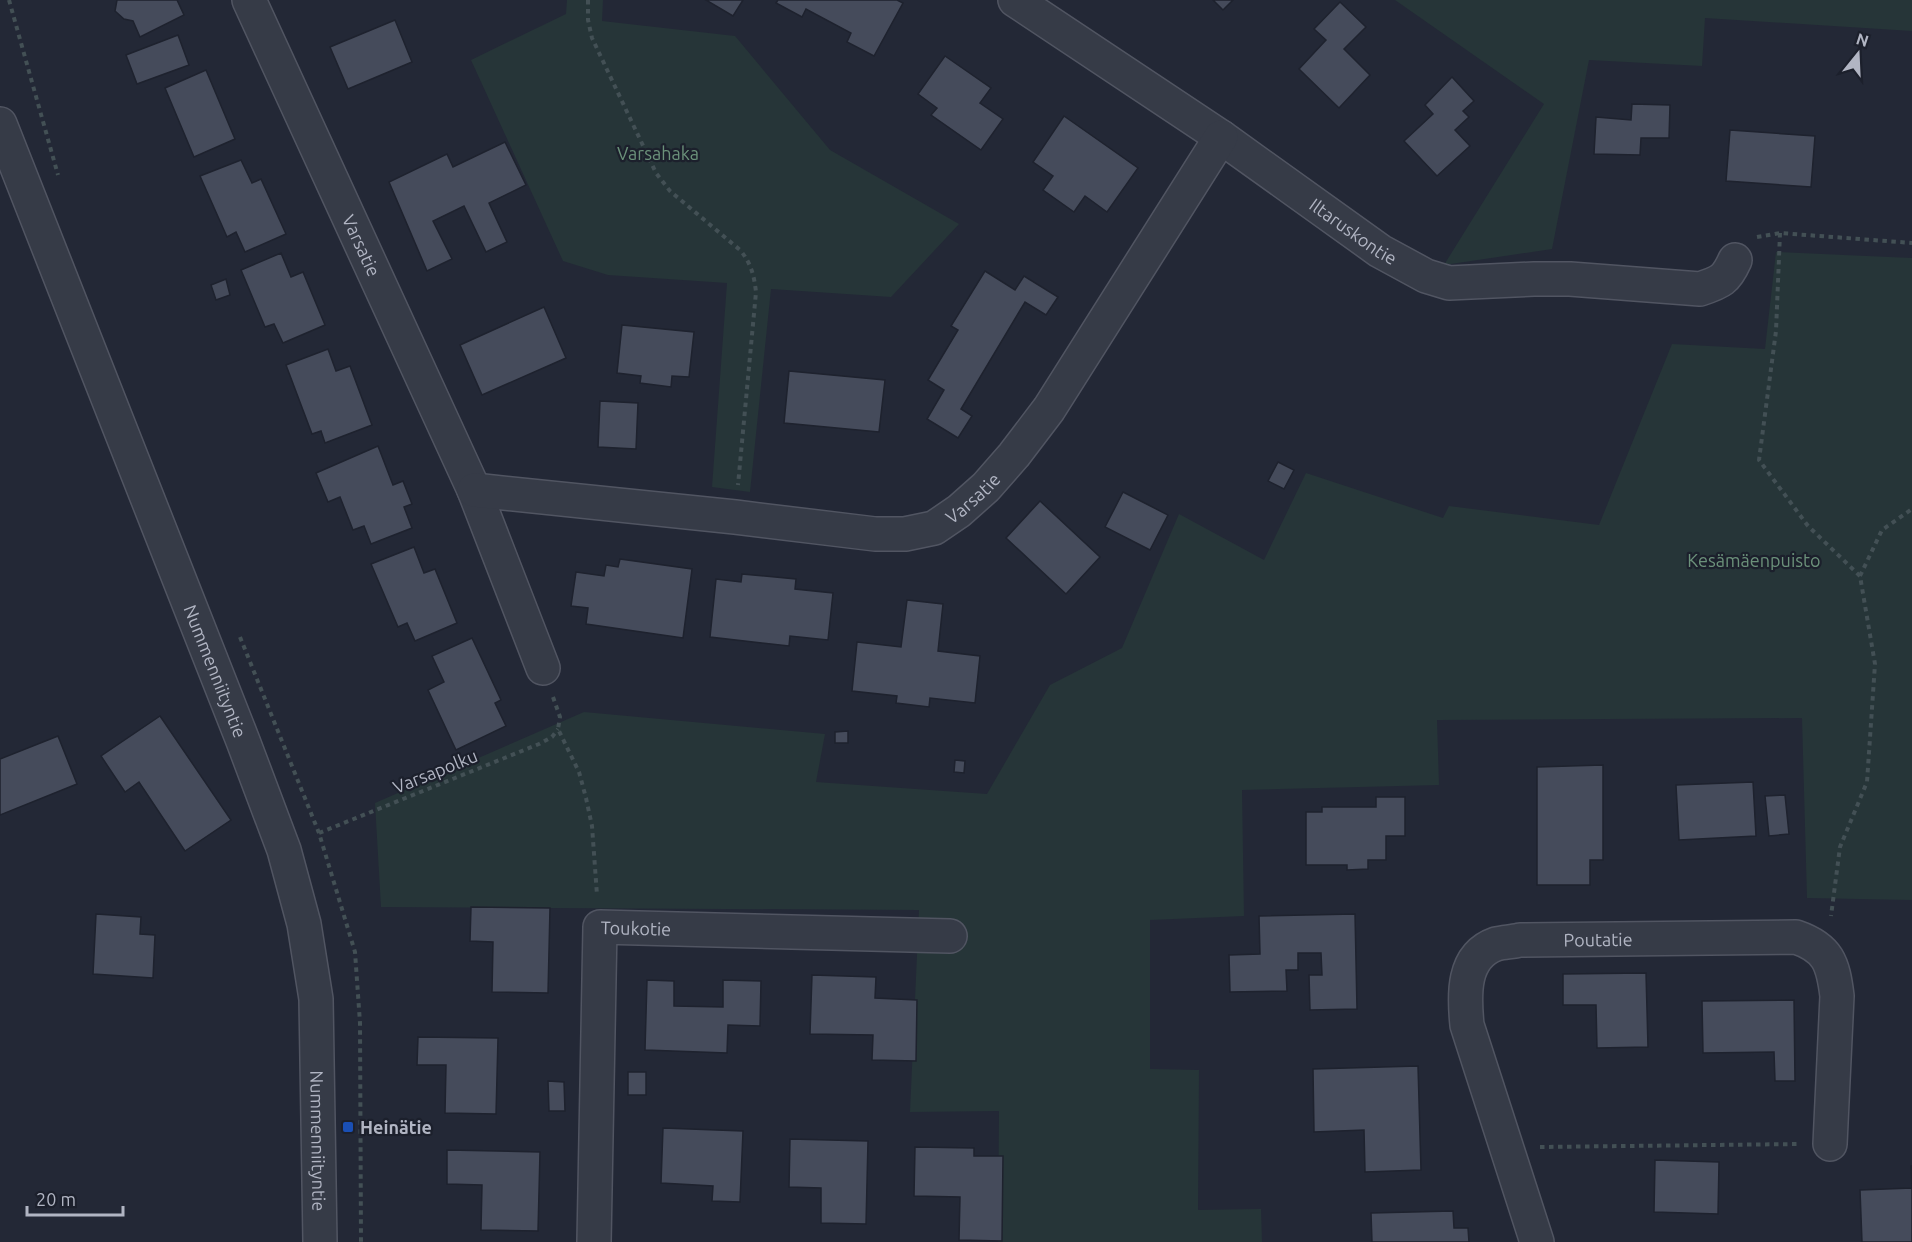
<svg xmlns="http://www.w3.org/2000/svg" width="1912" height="1242" font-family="Ubuntu,sans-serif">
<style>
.green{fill:#263538}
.building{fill:#454b5b;stroke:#1e222e;stroke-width:1.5}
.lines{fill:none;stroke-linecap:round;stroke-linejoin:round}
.minor-casing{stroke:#515562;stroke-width:36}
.path{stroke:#435055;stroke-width:4;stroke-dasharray:4.5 4.5;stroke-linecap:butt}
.minor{stroke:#363b47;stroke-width:33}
.transit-dot{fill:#1a4fb4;stroke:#1c202c;stroke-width:2}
.labels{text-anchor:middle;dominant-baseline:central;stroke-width:4.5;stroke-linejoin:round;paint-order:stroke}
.park-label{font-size:18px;fill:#6b917a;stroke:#1c202c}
.street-label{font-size:18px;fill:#b1b5c3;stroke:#1c202c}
.poi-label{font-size:18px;font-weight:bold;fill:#b1b5c3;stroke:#1c202c;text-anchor:start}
</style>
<rect width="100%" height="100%" fill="#232836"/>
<g class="green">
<path d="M567 0H603L602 21 735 36 830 150 959 224 891 297 771 289 750 492 712 487 727 283 608 275 563 261 471 60 566 14Z"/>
<path d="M1395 0H1912V31L1705 18 1702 66 1589 60 1552 249 1444 265 1544 104Z"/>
<path d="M1776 252 1912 258V900L1807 898 1802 718 1437 720 1439 785 1242 790 1244 916 1150 920V1069L1199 1070 1198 1210 1261 1209 1262 1242H998L999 1111 910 1112 919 910 381 907 375 803 584 712 825 734 816 782 987 794 1050 685 1122 648 1179 514 1264 560 1306 473 1443 518 1449 506 1599 525 1672 344 1765 349Z"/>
</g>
<g class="building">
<path d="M117 0H177L184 15 140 37 133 21 124 19 115 11Z"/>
<path d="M706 0H743L733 16Z"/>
<path d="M778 0H897L903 3 874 56 847 42 851 33 806 9 802 17 776 3Z"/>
<path d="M1213 0H1233L1223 10Z"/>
<path d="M1340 2 1366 27 1344 49 1370 75 1339 108 1299 69 1326 40 1314 29Z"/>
<path d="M395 20 412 62 348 89 330 47Z"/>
<path d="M178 35 189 65 137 84 126 55Z"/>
<path d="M945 56 991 88 980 103 1003 119 981 150 931 115 937 108 918 94Z"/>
<path d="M206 70 235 139 194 157 165 88Z"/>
<path d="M1452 77 1474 101 1463 111 1469 117 1455 130 1470 146 1437 176 1404 141 1433 114 1425 105Z"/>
<path d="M1632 104 1670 105 1669 138H1641L1640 155 1594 154 1596 117 1631 120Z"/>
<path d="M1064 116 1138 168 1107 212 1085 196 1074 212 1043 190 1053 176 1033 162Z"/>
<path d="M1730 130 1815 136 1811 187 1726 181Z"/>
<path d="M505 142 526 185 489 203 507 242 486 252 464 206 433 221 452 259 427 271 389 182 447 154 453 167Z"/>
<path d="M241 160 252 183 261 179 286 234 245 252 236 232 227 237 200 176Z"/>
<path d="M281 253 291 277 303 272 325 325 283 343 274 324 265 327 241 270Z"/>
<path d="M985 271 1015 290 1024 276 1058 297 1046 315 1025 302 961 409 972 416 958 438 927 419 944 390 928 380 958 330 951 326Z"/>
<path d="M226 279 230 295 216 300 211 285Z"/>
<path d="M544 307 566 358 482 395 460 345Z"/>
<path d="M622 325 694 332 689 377 672 376 671 387 640 383 641 376 617 373Z"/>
<path d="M328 349 336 371 350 366 372 425 325 443 321 431 312 434 286 365Z"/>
<path d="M789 371 885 380 879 432 784 423Z"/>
<path d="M600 401 638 403 636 449 598 447Z"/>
<path d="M378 446 393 485 403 481 412 504 404 507 412 528 371 544 364 526 353 530 340 497 328 502 316 473Z"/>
<path d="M1278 462 1294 470 1284 489 1268 481Z"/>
<path d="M1123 492 1168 515 1150 550 1105 527Z"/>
<path d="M1040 501 1100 557 1066 594 1006 538Z"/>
<path d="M414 547 424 573 435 569 457 623 415 641 407 623 398 627 371 564Z"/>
<path d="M620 559 692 569 683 638 586 624 588 608 571 606 576 572 604 576 606 565 618 567Z"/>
<path d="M742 574 796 579 795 589 833 593 828 640 790 636 789 646 710 637 716 579 741 582Z"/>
<path d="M907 600 943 604 938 651 980 656 975 703 930 698 929 707 896 703 897 696 852 691 857 642 901 647Z"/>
<path d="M472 638 501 700 495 703 506 726 456 750 428 690 444 682 432 656Z"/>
<path d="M160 716 231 820 185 851 139 782 125 792 101 756Z"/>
<path d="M848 731V743H835V732Z"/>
<path d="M58 736 77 784 0 815V759Z"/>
<path d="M955 760 965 761 964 773 954 772Z"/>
<path d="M1603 765V860H1590V885H1537V767Z"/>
<path d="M1753 782 1756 836 1679 840 1676 785Z"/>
<path d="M1785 795 1789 834 1769 836 1765 796Z"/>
<path d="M1376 797H1405V836H1386V860H1368V869L1347 870V865H1306V812H1322V807H1376Z"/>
<path d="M471 907 550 908 548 993 492 992 493 942 470 941Z"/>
<path d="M96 914 141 917 140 934 155 935 153 978 93 974Z"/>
<path d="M1355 914 1357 1009 1310 1010 1309 975H1322L1321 953H1298V970H1286L1287 991 1230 992 1229 955 1260 954 1259 916Z"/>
<path d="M1646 973 1648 1047 1597 1048 1596 1005H1563V974Z"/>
<path d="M812 975 876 977 875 998 917 1000 916 1061 872 1060 873 1035 810 1034Z"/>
<path d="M647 980 674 981V1006L723 1007V980L761 981 760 1026 728 1025 727 1053 645 1050Z"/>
<path d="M1794 1000 1795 1081H1775L1774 1052 1703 1053 1702 1001Z"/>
<path d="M418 1037 498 1038 496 1114 445 1113 446 1065H417Z"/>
<path d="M1418 1066 1421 1170 1365 1172 1364 1130 1314 1132 1313 1069Z"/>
<rect x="628" y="1072" width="18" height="23"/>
<path d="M548 1081 564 1082 565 1111H549Z"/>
<path d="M663 1128 743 1131 740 1202 712 1201 713 1186 661 1183Z"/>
<path d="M790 1139 868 1141 866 1224 821 1223V1188L789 1187Z"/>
<path d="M915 1147 974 1148V1156H1003L1002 1241 959 1240 960 1197 914 1196Z"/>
<path d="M447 1150 540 1152 538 1231 481 1230 482 1185 447 1184Z"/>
<path d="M1655 1160 1719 1162 1718 1214 1654 1212Z"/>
<path d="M1911 1166H1912V1242H1862L1860 1190 1912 1188Z"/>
<path d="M1453 1211 1454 1228H1468L1469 1242H1372L1371 1213Z"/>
</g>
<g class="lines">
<g class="minor-casing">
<g id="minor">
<path id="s1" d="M249 0 474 490 543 668"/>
<path id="s2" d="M1015 0 1221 137 1380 251 1426 276 1449 283 1534 279H1570L1700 289C1721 282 1726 280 1735 260"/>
<path id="s3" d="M0 124 243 741 284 850 304 924 316 999 320 1242"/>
<path id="s4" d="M474 490 735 517 875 534H905L934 528 959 511 986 487 1014 455 1049 409 1221 137"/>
<path id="s5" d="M594 1242 600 927 950 936"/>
<path id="s6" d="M1537 1242 1467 1025C1464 995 1462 956 1496 944 1504 942 1512 942 1520 940L1796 937C1828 948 1833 963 1837 996L1830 1144"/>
</g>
</g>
<g class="path">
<path d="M9 0 58 175"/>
<path d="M588 0V20L592 38 656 173 670 191 740 250C751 263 754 275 756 292L738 485"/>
<path d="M1780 233 1776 331 1759 460 1808 526 1860 576 1875 664 1867 782 1840 847 1831 916"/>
<path d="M1757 237 1780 233 1912 243"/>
<path d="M1860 576 1882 530 1912 509"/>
<path d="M240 637 319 833 355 952 360 1023 361 1242"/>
<path d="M553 697 560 717 558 729 579 772 586 798 592 826 597 895"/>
<path d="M319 833 539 744 552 737 558 729"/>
<path d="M1540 1147 1799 1144"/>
</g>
<use href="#minor" class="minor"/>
</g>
<rect class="transit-dot" x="342" y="1121" width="12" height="12" rx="3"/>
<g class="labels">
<g class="park-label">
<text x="658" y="153">Varsahaka</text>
<text x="1754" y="560">Kesämäenpuisto</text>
</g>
<g class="street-label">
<text stroke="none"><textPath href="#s2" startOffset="410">Iltaruskontie</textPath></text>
<text stroke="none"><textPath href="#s1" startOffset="270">Varsatie</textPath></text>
<text stroke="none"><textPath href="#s4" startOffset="512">Varsatie</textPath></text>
<text stroke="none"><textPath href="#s3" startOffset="588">Nummenniityntie</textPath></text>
<text transform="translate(435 771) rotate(-22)">Varsapolku</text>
<text stroke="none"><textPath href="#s5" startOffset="351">Toukotie</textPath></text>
<text stroke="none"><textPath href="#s6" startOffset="424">Poutatie</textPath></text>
<text stroke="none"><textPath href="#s3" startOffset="1074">Nummenniityntie</textPath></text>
</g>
<g class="poi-label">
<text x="360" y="1127">Heinätie</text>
</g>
</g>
<g transform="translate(1858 54) rotate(18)" stroke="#1c202c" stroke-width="4.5" paint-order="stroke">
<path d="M0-4.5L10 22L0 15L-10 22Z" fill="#b1b5c3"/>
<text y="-9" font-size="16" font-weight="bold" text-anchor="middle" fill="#b1b5c3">N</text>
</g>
<path d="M27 1206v9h96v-9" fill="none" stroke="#b1b5c3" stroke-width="3"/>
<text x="36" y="1206" font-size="18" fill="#b1b5c3" stroke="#1c202c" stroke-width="4.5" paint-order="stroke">20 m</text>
</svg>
